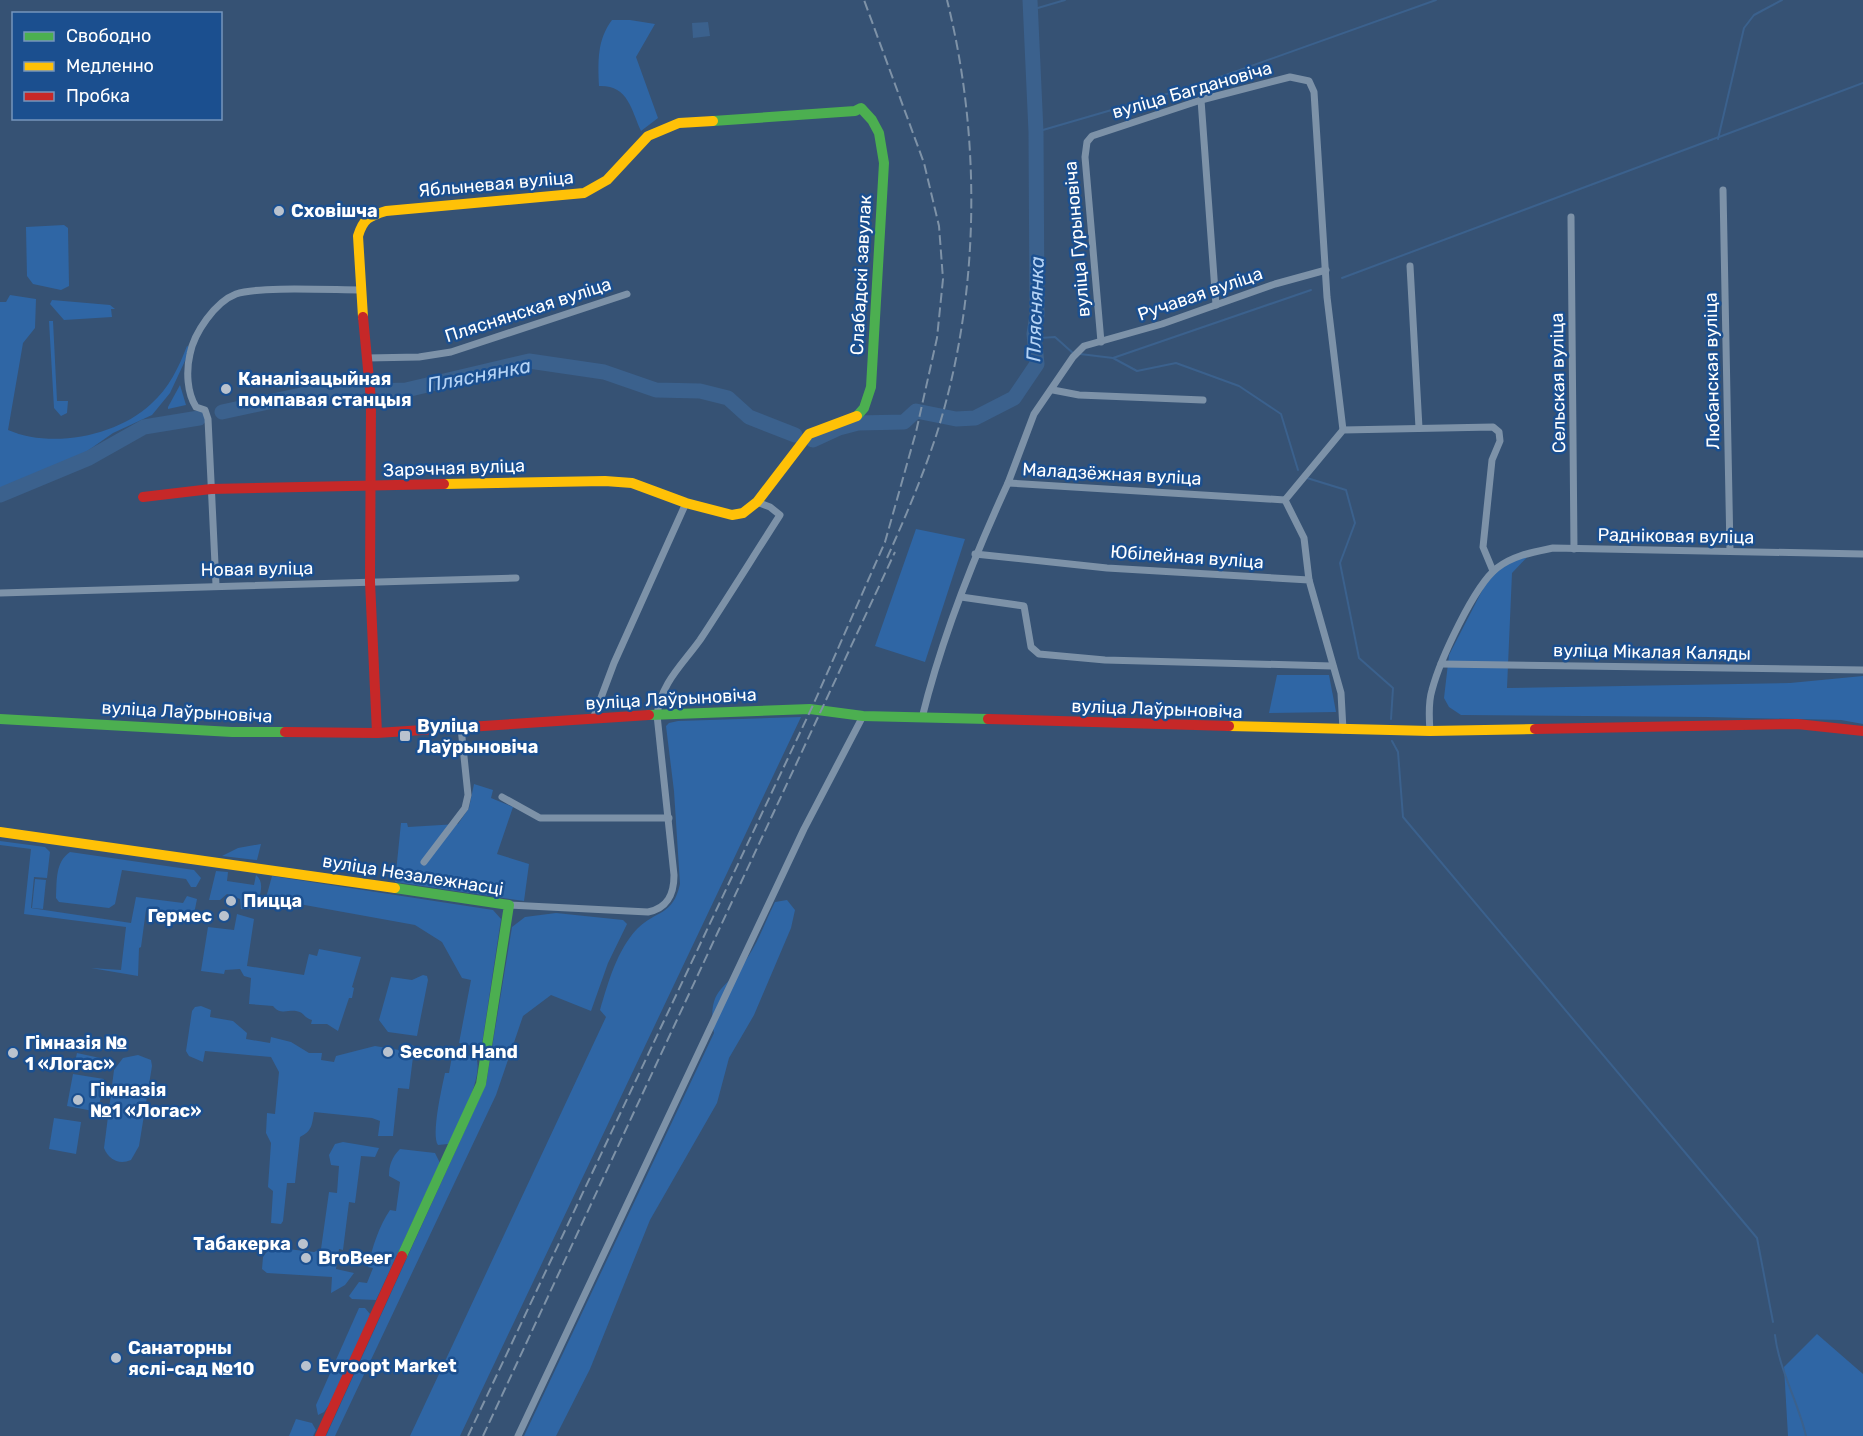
<svg xmlns="http://www.w3.org/2000/svg" width="1863" height="1436" font-family="Rubik,sans-serif">
<style>
.green{fill:#2f66a5}
.water{fill:#3b618d}
.lines{fill:none;stroke-linecap:round;stroke-linejoin:round}
.stream{stroke:#3b618d;stroke-width:2}
.river{stroke:#3b618d;stroke-width:15}
.street{stroke:#7d92a8;stroke-width:7}
.fast{stroke:#4caf50;stroke-width:10}
.slow{stroke:#ffc107;stroke-width:10}
.jam{stroke:#c62828;stroke-width:10}
.rail{stroke:#7e92a7;stroke-width:2;stroke-dasharray:10 4.5;stroke-linecap:butt}
.poi-dot{fill:#b9c2ce;stroke:#1b4f8f;stroke-width:2}
.labels{text-anchor:middle;dominant-baseline:central;stroke-width:5;stroke-linejoin:round;paint-order:stroke}
.street-label{font-size:18px;fill:#fff;stroke:#1b4f8f}
.poi-label{font-size:18px;font-weight:bold;fill:#fff;stroke:#1b4f8f;text-anchor:start}
.water-label{font-size:20px;font-style:italic;fill:#b5d3f5;stroke:#1b4f8f}
</style>
<rect width="100%" height="100%" fill="#365274"/>
<g class="green">
<path d="M612 20H630L655 24 636 57 658 118 641 131C631 109 628 85 599 86 598 61 597 40 612 20Z"/>
<path d="M64 225 68 228 69 286 61 290 33 284 27 276 26 227Z"/>
<path d="M10 295 36 299 35 328 23 343 8 430C52 449 117 436 151 404 169 388 179 367 187 346L191 348 170 393 152 415 113 433 73 461V464L0 495V302H6Z"/>
<path d="M52 300 110 305 115 309H111L112 317 64 320 50 304Z"/>
<path d="M49 321H53L57 401H68L67 413 61 416 54 408Z"/>
<path d="M180 385 186 405 168 409V407Z"/>
<path d="M916 529 965 539 925 662 875 646Z"/>
<path d="M1533 551 1512 573 1507 688 1790 683 1863 676V724L1841 720 1707 717 1461 715 1449 707 1444 698 1449 655 1485 585 1502 565Z"/>
<path d="M1277 675H1329L1336 712 1269 713Z"/>
<path d="M801 717 460 1436H410L606 1017 600 1010C608 983 617 950 637 929 656 910 673 916 680 884L674 791 666 726 669 723 678 721Z"/>
<path d="M474 784 493 790 491 798 513 807 497 854 529 864 524 901 395 882 401 823H407L408 827 458 824 469 808Z"/>
<path d="M0 841 45 847 50 852 47 878 34 877 31 908 131 923 136 897 183 903 187 896 197 899 193 919 146 910 141 947 139 948 138 976 91 968 121 970 126 927 24 914 31 849 0 845Z"/>
<path d="M261 844 257 860 222 856 238 848Z"/>
<path d="M70 852 194 870 201 878 196 887H191L186 879 122 870 115 904 109 908 59 902 56 898C57 881 55 862 70 852Z"/>
<path d="M216 871 228 872 227 881 254 885 256 875C266 883 259 898 255 909H241L240 899 227 894 220 900H209Z"/>
<path d="M272 876 493 910 501 919 482 1044 476 1047 459 1043 471 980 462 978 442 942 415 925 266 898Z"/>
<path d="M35 879 46 880 43 909 32 908Z"/>
<path d="M787 900 795 910 791 928 754 1015 729 1058 717 1103 650 1220 590 1369 556 1436H524L714 1033C706 985 728 991 748 957 759 940 766 920 775 902Z"/>
<path d="M556 913 623 920 627 924 608 963 591 1011 551 995 523 1016 496 1095 335 1436H326L486 1084 512 927 525 917Z"/>
<path d="M237 914 254 919 247 966 304 975 309 954 317 956 319 949 361 957 352 987 354 988 352 998H349L338 1031 327 1024H311L312 1020C304 1018 304 1012 296 1011 287 1010 280 1015 273 1006L249 1004 251 978 244 976 240 969 225 970 224 974 201 971 208 927 234 930Z"/>
<path d="M423 975 427 976 428 980 417 1036 388 1032 379 1020 391 977 412 980Z"/>
<path d="M201 1006 211 1010 210 1017 233 1021 247 1033 246 1039 270 1043 271 1037 291 1042 309 1053H322L321 1060 334 1062 336 1056 375 1046 399 1050 409 1044 426 1051V1058L413 1057 409 1089 398 1088 393 1136H378L380 1121 372 1118 314 1112C312 1125 312 1131 300 1137L295 1183H287L283 1221 281 1224 271 1223 273 1191 268 1187 271 1143 266 1133 267 1113 275 1114 279 1072 271 1057 205 1051 203 1062 189 1056 186 1051 192 1011 195 1007Z"/>
<path d="M77 1053 100 1058 97 1072 74 1066Z"/>
<path d="M456 1053 476 1057C484 1077 460 1119 451 1139L448 1144 438 1145C431 1135 442 1087 445 1073H449L452 1056Z"/>
<path d="M138 1055 151 1060 152 1066 139 1146 131 1160C119 1165 109 1160 104 1148L114 1070 123 1058Z"/>
<path d="M73 1074 104 1079 98 1112 67 1106Z"/>
<path d="M54 1118 81 1122 76 1154 49 1149Z"/>
<path d="M343 1142 379 1148 375 1157 361 1156 355 1203 349 1202 343 1250 339 1249 336 1269 354 1273 345 1285 331 1293 332 1277 267 1273 262 1269 263 1257 270 1247 314 1252 321 1249 329 1192 337 1193 339 1166 331 1165 329 1155 335 1144Z"/>
<path d="M400 1149 435 1153 440 1163 376 1300 352 1299 349 1296 359 1282 367 1283 373 1268 368 1267C372 1248 379 1226 390 1210L396 1211 400 1182 389 1176C389 1165 392 1157 400 1149Z"/>
<path d="M359 1308H365L370 1314 367 1323 329 1405 324 1412 318 1415 316 1405Z"/>
<path d="M1817 1334 1863 1374V1436H1788L1784 1367Z"/>
<path d="M296 1419 312 1423 316 1430 313 1436H289Z"/>
</g>
<path class="water" d="M708 22 710 36 693 38 692 23Z"/>
<g class="lines">
<g class="stream">
<path d="M1031 10 1065 0"/>
<path d="M1209 81 1436 0"/>
<path d="M1036 132 1194 86"/>
<path d="M1718 139 1744 28 1754 15 1782 0"/>
<path d="M1342 278 1863 83"/>
<path d="M1034 334 1040 338 1055 337 1074 354"/>
<path d="M1080 354 1113 358 1137 371 1176 363 1239 386 1281 414 1298 470"/>
<path d="M1113 358 1311 290"/>
<path d="M1307 478 1346 490 1355 523 1340 563 1359 658 1393 688 1391 719"/>
<path d="M1392 741 1398 752 1403 817 1757 1238 1773 1322"/>
<path d="M1775 1335C1779 1370 1798 1401 1806 1436"/>
</g>
<g class="river">
<path d="M222 412 310 393 406 390 529 361 604 372 656 390 700 391 728 398 749 417 795 435"/>
<path d="M813 440 839 428 858 423 904 422 916 411 956 419 975 418 1014 398 1037 364 1034 334 1037 315 1036 132 1030 0"/>
<path d="M0 495 89 458 144 427 199 418"/>
</g>
<g class="street">
<path d="M1201 100 1216 305"/>
<path d="M1723 190 1730 551"/>
<path d="M1571 217 1574 549"/>
<path d="M1410 266 1419 428"/>
<path d="M1101 342 1085 157 1087 142 1092 136 1201 100 1290 77 1309 81 1314 92 1327 297 1343 430"/>
<path d="M367 358 419 357 451 352 627 294"/>
<path d="M1053 390 1079 395 1203 400"/>
<path d="M1285 500 1008 483 1034 414 1073 357 1084 346 1162 324 1275 284 1326 270"/>
<path d="M1285 500 1343 430 1493 427 1499 432 1500 441 1492 460 1483 547 1493 571"/>
<path d="M1285 500 1304 538 1309 580"/>
<path d="M975 554 1107 568 1309 580 1341 693 1343 730"/>
<path d="M216 585 208 419 205 410 196 407C187 393 186 371 190 354 194 333 215 302 236 294 259 286 332 290 360 290"/>
<path d="M0 593 516 578"/>
<path d="M961 597 1024 606 1031 647 1039 654 1105 660 1332 666"/>
<path d="M1441 664 1863 670"/>
<path d="M922 718C942 636 973 559 1008 483"/>
<path d="M593 719 614 663 686 503"/>
<path d="M1430 731C1429 718 1428 703 1432 690 1440 660 1474 586 1497 568 1514 555 1534 552 1553 548L1863 554"/>
<path d="M502 797 540 818H669"/>
<path d="M424 862 465 808 468 795 461 728"/>
<path d="M509 905 648 912C668 908 674 894 674 875L657 715C661 683 682 665 700 640 727 599 753 557 780 515L770 507 757 502"/>
<path d="M518 1436 804 829 863 716"/>
</g>
<g class="fast">
<path d="M713 121 855 111 861 108 872 120 879 133 884 163 871 387 864 408 857 416"/>
<path d="M649 715 810 709 863 716 988 719"/>
<path d="M0 719 232 732H285"/>
<path d="M395 888 509 905 481 1084 402 1256"/>
</g>
<g class="slow">
<path d="M363 317 358 236C363 219 369 216 386 211L584 193 607 180 648 136 679 123 713 121"/>
<path d="M444 484 605 481 632 483 686 503 732 515 743 513 757 502 809 434 857 416"/>
<path d="M1229 726 1430 731 1535 729"/>
<path d="M0 832 395 888"/>
</g>
<g class="jam">
<path d="M363 317 371 400 370 582 377 733"/>
<path d="M143 497 211 489 444 484"/>
<path d="M988 719 1229 726"/>
<path d="M1535 729 1797 724 1863 731"/>
<path d="M285 732 377 733 649 715"/>
<path d="M320 1436 402 1256"/>
</g>
<g class="rail">
<path d="M887 558C905 518 922 478 936 436 980 299 982 139 947 0"/>
<path d="M468 1436 814 703 885 542 916 432 937 338 943 279 939 226 924 163 864 0"/>
<path d="M483 1436 895 552"/>
</g>
</g>
<g class="poi-dot">
<circle cx="279" cy="211" r="6"/>
<circle cx="226" cy="389" r="6"/>
<rect x="399" y="730" width="12" height="12" rx="3"/>
<circle cx="231" cy="901" r="6"/>
<circle cx="224" cy="916" r="6"/>
<circle cx="388" cy="1052" r="6"/>
<circle cx="13" cy="1053" r="6"/>
<circle cx="78" cy="1100" r="6"/>
<circle cx="303" cy="1244" r="6"/>
<circle cx="306" cy="1258" r="6"/>
<circle cx="116" cy="1358" r="6"/>
<circle cx="306" cy="1366" r="6"/>
</g>
<g class="labels">
<g class="street-label">
<text transform="translate(1192 90) rotate(-16)">вуліца Багдановіча</text>
<text transform="translate(496 184) rotate(-5)">Яблыневая вуліца</text>
<text transform="translate(1077 239) rotate(-95)">вуліца Гурыновіча</text>
<text transform="translate(861 275) rotate(-87)">Слабадскі завулак</text>
<text transform="translate(1200 294) rotate(-19)">Ручавая вуліца</text>
<text transform="translate(528 310) rotate(-18)">Пляснянская вуліца</text>
<text transform="translate(1712 371) rotate(-91)">Любанская вуліца</text>
<text transform="translate(1558 383) rotate(-91)">Сельская вуліца</text>
<text transform="translate(454 468) rotate(-2)">Зарэчная вуліца</text>
<text transform="translate(1112 474) rotate(3)">Маладзёжная вуліца</text>
<text transform="translate(1676 536) rotate(1)">Радніковая вуліца</text>
<text transform="translate(1187 557) rotate(4)">Юбілейная вуліца</text>
<text transform="translate(257 569) rotate(-1)">Новая вуліца</text>
<text transform="translate(1652 652) rotate(1)">вуліца Мікалая Каляды</text>
<text transform="translate(671 699) rotate(-3)">вуліца Лаўрыновіча</text>
<text transform="translate(1157 709) rotate(2)">вуліца Лаўрыновіча</text>
<text transform="translate(187 712) rotate(3)">вуліца Лаўрыновіча</text>
<text transform="translate(413 875) rotate(9)">вуліца Незалежнасці</text>
</g>
<g class="poi-label">
<text x="291" y="211">Сховішча</text>
<text x="238" y="379">Каналізацыйная<tspan x="238" dy="21">помпавая станцыя</tspan></text>
<text x="417" y="726">Вуліца<tspan x="417" dy="21">Лаўрыновіча</tspan></text>
<text x="243" y="901">Пицца</text>
<text x="212" y="916" text-anchor="end">Гермес</text>
<text x="25" y="1043">Гімназія №<tspan x="25" dy="21">1 «Логас»</tspan></text>
<text x="400" y="1052">Second Hand</text>
<text x="90" y="1090">Гімназія<tspan x="90" dy="21">№1 «Логас»</tspan></text>
<text x="291" y="1244" text-anchor="end">Табакерка</text>
<text x="318" y="1258">BroBeer</text>
<text x="128" y="1348">Санаторны<tspan x="128" dy="21">яслі-сад №10</tspan></text>
<text x="318" y="1366">Evroopt Market</text>
</g>
<g class="water-label">
<text transform="translate(1035 309) rotate(-88)">Пляснянка</text>
<text transform="translate(479 375) rotate(-11)">Пляснянка</text>
</g>
</g>
<rect x="12" y="12" width="210" height="108" fill="#1b4f8f" stroke="#7695bc" stroke-width="1.5"/>
<rect x="24" y="32" width="30" height="9" fill="#4caf50" stroke="#7695bc" stroke-width="1.5"/>
<text x="66" y="42" font-size="18" fill="#ffffff">Свободно</text>
<rect x="24" y="62" width="30" height="9" fill="#ffc107" stroke="#7695bc" stroke-width="1.5"/>
<text x="66" y="72" font-size="18" fill="#ffffff">Медленно</text>
<rect x="24" y="92" width="30" height="9" fill="#c62828" stroke="#7695bc" stroke-width="1.5"/>
<text x="66" y="102" font-size="18" fill="#ffffff">Пробка</text>
</svg>
